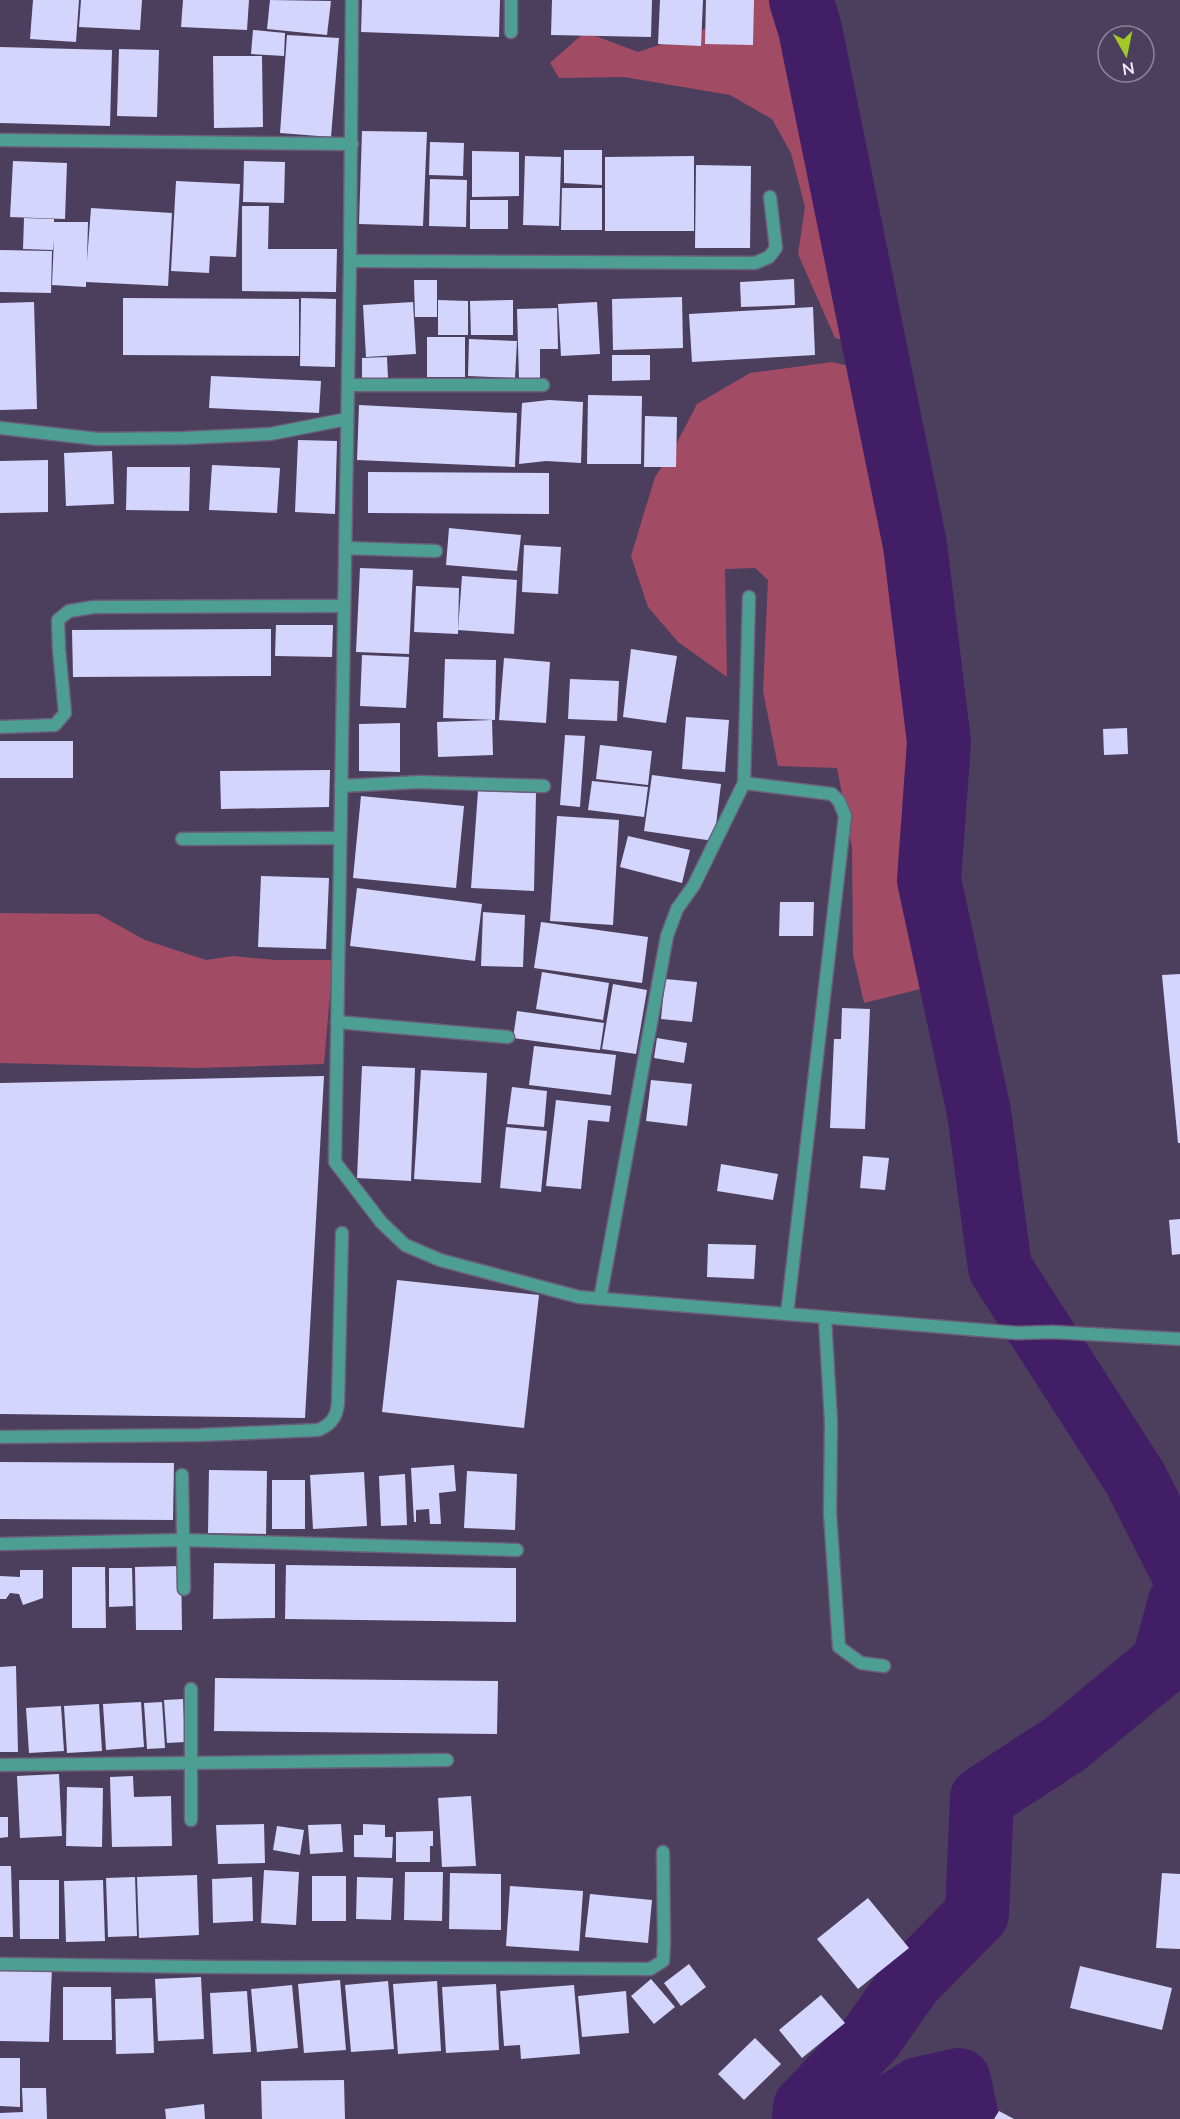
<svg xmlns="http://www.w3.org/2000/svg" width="1180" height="2119" font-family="Lato,sans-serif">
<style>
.green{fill:#a14b65}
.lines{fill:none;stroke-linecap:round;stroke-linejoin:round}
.river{stroke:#421e66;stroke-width:64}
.building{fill:#d4d5fc}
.lane-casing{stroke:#6a5e7a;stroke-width:15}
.street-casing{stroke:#6a5e7a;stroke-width:15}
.lane{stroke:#4e9f93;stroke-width:12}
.street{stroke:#4e9f93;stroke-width:12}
</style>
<rect width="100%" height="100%" fill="#4c3f5d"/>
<g class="green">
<path d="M743 0H785L793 23 858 343 835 338 798 254 805 207 791 153 772 119 730 95 624 77 559 78 550 63 585 32 638 52 698 32 744 12Z"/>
<path d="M832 362 858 368 876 423 913 634 925 728 909 863 916 920 941 984 864 1003 853 955 852 847 837 768 778 766 763 691 768 580 755 568 725 569 727 677 678 642 648 607 631 556 655 477 672 452 697 404 750 373Z"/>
<path d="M0 913 98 914 145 940 206 960 233 956 276 960H333L324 1064 199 1068 0 1063Z"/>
</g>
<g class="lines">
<g class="river">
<path d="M801 0 810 29 915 545 939 742 929 880 979 1112 1000 1268 1135 1478 1180 1567"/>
<path d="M804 2119 805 2107 871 2038 911 1981 977 1914 982 1798 1065 1744 1163 1663 1180 1602"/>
<path d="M870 2119 919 2089 959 2080 967 2119"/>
</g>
</g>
<g class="building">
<path d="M33 0H79L76 42 30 39Z"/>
<path d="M81 0H142L140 30 79 27Z"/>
<path d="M183 0H249L247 30 181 27Z"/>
<path d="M270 0 331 1 327 35 267 29Z"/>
<path d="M362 0H500L499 37 361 32Z"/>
<path d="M552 0H652L651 37 551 35Z"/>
<path d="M660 0H703L701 46 658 44Z"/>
<path d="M706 0H754L753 45 705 44Z"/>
<path d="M253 30 285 33 284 56 251 54Z"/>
<path d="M287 35 339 38 331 137 280 133Z"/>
<path d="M0 47 112 50 110 126 0 123Z"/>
<path d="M119 49 159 50 157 117 117 116Z"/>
<path d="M213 56H262L263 127 214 128Z"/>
<path d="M362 131 427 132 423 226 359 224Z"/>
<path d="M430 142 464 143 463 176 429 175Z"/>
<path d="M564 150H602V185L564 183Z"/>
<path d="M472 151 519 152V196L472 197Z"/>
<path d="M525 156 561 157 559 226 523 225Z"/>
<path d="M694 156V231H605V157Z"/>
<path d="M13 161 67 163 65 219 10 217Z"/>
<path d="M244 161 285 162 284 203 243 202Z"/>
<path d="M696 165 751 166 750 248H695Z"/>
<path d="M430 179 467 180 466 227 429 226Z"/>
<path d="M176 181 240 184 236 257 210 256 209 273 171 271Z"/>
<path d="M562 188H602V230H561Z"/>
<rect x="470" y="200" width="38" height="29"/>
<path d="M242 206H269L268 249H337L336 292 242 291Z"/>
<path d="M91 208 172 213 168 286 86 282V287L52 285 54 239 53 250 23 249 24 218 54 219V222H88L87 261Z"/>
<path d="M0 250 52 251 51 293 0 292Z"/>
<path d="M794 279 795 305 741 307 740 282Z"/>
<path d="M414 280H437V317H415Z"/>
<path d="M682 297 683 348 613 350 612 299Z"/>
<path d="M123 298 299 299V356L123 355Z"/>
<path d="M301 298 336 299 335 367 300 366Z"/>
<path d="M438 300 468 301V335H438Z"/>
<path d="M513 300V335H471L470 301Z"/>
<path d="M34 302 37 409 0 410V303Z"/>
<path d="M413 302 416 354 366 357 363 305Z"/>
<path d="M597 302 600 354 561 356 558 304Z"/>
<path d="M813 307 815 355 692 362 689 314Z"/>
<path d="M557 308 558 349H540V380H519L517 309Z"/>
<rect x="427" y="337" width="38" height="40"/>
<path d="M469 339 517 341 515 378 468 376Z"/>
<path d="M612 355H650V380L612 381Z"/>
<path d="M387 357 388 379H362V358Z"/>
<path d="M211 376 321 381 319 413 209 408Z"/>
<path d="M588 395 642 396 641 464H587Z"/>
<path d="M549 400 583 402 581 463 546 461 519 464 522 403Z"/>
<path d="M359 405 517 413 515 467 357 460Z"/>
<path d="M645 416 677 417 676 467H644Z"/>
<path d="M298 440 337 441 335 514 295 512Z"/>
<path d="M112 451 114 504 66 506 64 453Z"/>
<path d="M48 460V512L0 513V461Z"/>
<path d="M212 465 280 468 277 513 209 510Z"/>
<path d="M127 467H190L189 511 126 510Z"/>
<path d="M368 472 549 473V514L368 513Z"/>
<path d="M449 528 521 535 517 571 446 565Z"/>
<path d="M524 545 561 547 558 594 522 592Z"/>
<path d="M360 568 413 570 409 654 356 652Z"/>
<path d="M462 576 517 580 514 634 458 630Z"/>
<path d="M416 586 459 588 458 634 414 632Z"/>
<path d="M276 625H333L332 657 275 656Z"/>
<path d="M271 629V676L73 677 72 630Z"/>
<path d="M631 649 677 656 666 723 623 717Z"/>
<path d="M362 655 409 657 406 708 360 706Z"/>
<path d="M504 658 550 662 546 723 499 720Z"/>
<path d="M445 659 496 660 495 720 443 718Z"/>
<path d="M570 679 619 681 617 721 568 719Z"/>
<path d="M686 717 729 720 725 772 682 769Z"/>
<path d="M492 720 493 755 438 757 437 722Z"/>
<path d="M400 723V772L359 771V724Z"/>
<path d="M1127 728 1128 754 1104 755 1103 729Z"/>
<path d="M565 735 585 736 580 807 560 805Z"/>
<rect x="0" y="741" width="73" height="37"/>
<path d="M600 745 652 751 648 785 596 779Z"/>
<path d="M330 770 329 807 221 809 220 771Z"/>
<path d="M652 775 721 784 714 841 644 831Z"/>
<path d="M592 781 648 787 644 817 588 810Z"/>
<path d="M478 791 536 793 534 891 471 888Z"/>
<path d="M361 796 464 806 456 888 353 878Z"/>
<path d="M557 816 619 820 613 925 550 921Z"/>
<path d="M628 836 690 850 682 883 620 867Z"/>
<path d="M261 876 329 878 326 949 258 947Z"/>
<path d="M357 888 482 904 475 961 350 946Z"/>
<path d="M780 902H814L813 936H779Z"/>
<path d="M483 912 525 915 523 967 481 966Z"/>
<path d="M541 922 648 937 642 983 534 968Z"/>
<path d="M542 972 609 983 603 1020 536 1009Z"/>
<path d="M1180 974V1143H1178L1162 975Z"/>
<path d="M665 979 697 982 692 1022 661 1019Z"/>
<path d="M613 984 647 990 636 1054 602 1049Z"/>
<path d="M842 1008 870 1009 865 1129 830 1128 834 1039H841Z"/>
<path d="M517 1011 604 1023 600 1050 513 1038Z"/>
<path d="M657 1038 687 1043 684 1063 654 1058Z"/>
<path d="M534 1046 616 1055 611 1095 529 1085Z"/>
<path d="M362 1066 415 1068 411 1181 357 1178Z"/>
<path d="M421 1070 487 1073 481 1183 414 1179Z"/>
<path d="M324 1076 305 1418 0 1414V1083Z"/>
<path d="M651 1080 692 1084 687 1126 646 1121Z"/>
<path d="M512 1087 547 1091 544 1127 507 1124Z"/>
<path d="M556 1100 611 1106 609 1122 588 1120 581 1189 546 1186Z"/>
<path d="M506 1127 547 1131 541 1192 500 1188Z"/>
<path d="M863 1156 889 1158 885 1190 860 1188Z"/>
<path d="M721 1164 778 1174 773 1200 717 1191Z"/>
<path d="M1180 1219V1254L1172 1255 1169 1220Z"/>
<path d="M708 1244 756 1245 754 1279 707 1277Z"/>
<path d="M397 1280 539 1295 524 1428 382 1412Z"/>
<path d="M0 1462 174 1463 173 1520 0 1519Z"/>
<path d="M454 1465 456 1491 439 1493 441 1524H430L429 1509 416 1510V1522H414L411 1468Z"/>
<path d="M209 1470 267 1471 266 1534 208 1533Z"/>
<path d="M467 1471 517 1474 515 1530 464 1528Z"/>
<path d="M364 1472 367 1526 313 1529 310 1475Z"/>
<path d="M405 1474 407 1525 381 1526 379 1476Z"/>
<rect x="272" y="1480" width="33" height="49"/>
<path d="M214 1563 275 1564V1618L213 1619Z"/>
<path d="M286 1565 516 1568V1622L285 1619Z"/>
<path d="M181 1566 182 1630H136L135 1567Z"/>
<path d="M72 1567H105L106 1628H72Z"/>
<path d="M109 1568H132L133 1606 109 1607Z"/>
<path d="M20 1570H43V1598L23 1605 19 1594 10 1593 6 1599H0V1576L20 1577Z"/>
<path d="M16 1666 18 1752H0V1667Z"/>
<path d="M215 1678 498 1681 497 1734 214 1731Z"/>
<path d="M183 1699 185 1742 167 1743 164 1700Z"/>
<path d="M141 1702 144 1747 106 1750 103 1704Z"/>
<path d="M162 1702 165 1748 147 1749 144 1703Z"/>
<path d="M99 1704 102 1751 67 1753 64 1706Z"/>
<path d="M61 1706 64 1751 29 1753 26 1708Z"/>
<path d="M59 1774 62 1836 20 1838 17 1776Z"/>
<path d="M133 1776 134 1797 171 1796 172 1846 112 1847 110 1777Z"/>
<path d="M67 1787 103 1788 102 1847 66 1846Z"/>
<path d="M471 1796 476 1866 442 1867 438 1798Z"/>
<path d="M0 1817H8V1837L0 1838Z"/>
<path d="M264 1824 265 1863 218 1864 216 1825Z"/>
<path d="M341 1824 343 1852 310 1854 308 1825Z"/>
<path d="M363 1824 385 1825V1837H393L392 1858 354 1857V1835H363Z"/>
<path d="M277 1826 304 1830 300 1855 273 1850Z"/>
<path d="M433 1831V1846H430V1862H396V1832Z"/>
<path d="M0 1866H11L13 1937H0Z"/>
<path d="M264 1870 299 1872 296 1925 261 1923Z"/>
<path d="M405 1872H443L442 1921 404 1920Z"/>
<path d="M450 1873 501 1874V1930L449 1929Z"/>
<path d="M1162 1873 1180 1874V1949L1156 1948Z"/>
<path d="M197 1875 199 1935 139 1938 137 1877Z"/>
<rect x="312" y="1876" width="34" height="45"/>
<path d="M135 1877 137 1936 108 1937 106 1878Z"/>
<path d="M252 1877 253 1921 213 1923 212 1879Z"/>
<path d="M357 1877 393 1878 391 1920 356 1919Z"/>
<path d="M19 1880H59V1939H20Z"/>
<path d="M103 1880 105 1941 66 1942 64 1881Z"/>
<path d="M510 1886 583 1891 579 1951 506 1946Z"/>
<path d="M590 1894 652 1900 648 1943 585 1937Z"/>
<path d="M868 1898 909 1948 858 1989 817 1939Z"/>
<path d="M689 1964 706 1987 681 2006 664 1983Z"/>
<path d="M1080 1966 1172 1988 1162 2030 1070 2008Z"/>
<path d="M52 1967 49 2042 0 2041V1969Z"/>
<path d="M201 1977 204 2039 158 2041 155 1979Z"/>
<path d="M651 1979 675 2007 654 2024 631 1996Z"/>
<path d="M340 1980 346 2050 304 2053 298 1984Z"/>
<path d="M388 1981 394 2049 351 2052 345 1985Z"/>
<path d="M437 1981 441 2051 398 2054 393 1984Z"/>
<path d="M496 1984 499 2050 446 2053 442 1987Z"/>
<path d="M292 1985 298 2048 257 2052 251 1989Z"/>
<path d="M574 1985 580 2054 521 2059 520 2045 504 2046 500 1991Z"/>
<path d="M63 1987H111L112 2040H63Z"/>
<path d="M247 1991 251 2052 213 2054 210 1993Z"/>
<path d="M626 1991 629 2033 582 2037 578 1996Z"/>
<path d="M821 1995 845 2023 802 2058 779 2030Z"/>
<path d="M152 1998 154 2053 116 2054 115 1999Z"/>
<path d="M755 2038 781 2064 744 2100 718 2074Z"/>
<path d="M0 2058H20V2107L0 2106Z"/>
<path d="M344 2080 345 2119H262L261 2081Z"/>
<path d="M22 2088H46L47 2119H0V2113L23 2112Z"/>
<path d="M204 2104 205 2119H166L165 2109Z"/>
<path d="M999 2111 1014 2119H994Z"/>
</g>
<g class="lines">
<g class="lane-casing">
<path id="lane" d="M825 1318 831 1422 830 1513 839 1647 861 1663 884 1666"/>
</g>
<g class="street-casing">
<g id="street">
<path d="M352 0 350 261 335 1162 381 1222 405 1245 440 1260 579 1297 1017 1333 1053 1332 1180 1339"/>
<path d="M511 32V0"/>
<path d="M0 140 352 144"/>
<path d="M350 261 755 263 769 257 776 248 770 197"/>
<path d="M348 385H543"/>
<path d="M0 428 98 439 184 438 270 434 347 419"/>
<path d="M345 548 436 551"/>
<path d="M0 727 55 725 65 713 59 649 58 620 69 611 94 607 344 606"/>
<path d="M744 783 832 794 839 801 845 816 787 1314"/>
<path d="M341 786 419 782 544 786"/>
<path d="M182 839 340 838"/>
<path d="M337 1022 508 1037"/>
<path d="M600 1299 667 936 677 909 694 885 744 783 749 597"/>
<path d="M0 1437 200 1435 318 1430C331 1425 337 1417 338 1403L342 1233"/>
<path d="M182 1475 184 1589"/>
<path d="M0 1544 184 1540 517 1550"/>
<path d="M191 1689V1820"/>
<path d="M0 1765 447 1760"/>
<path d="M0 1964 210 1967 650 1969 663 1961 664 1941 663 1852"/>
</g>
</g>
<use href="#lane" class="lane"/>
<use href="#street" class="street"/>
</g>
<g transform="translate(1126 54) rotate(171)"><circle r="28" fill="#4c3f5d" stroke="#8e839d" stroke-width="1.5"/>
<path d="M0-4.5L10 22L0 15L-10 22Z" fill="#a2c928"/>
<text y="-9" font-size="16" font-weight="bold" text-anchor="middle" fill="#f1eafd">N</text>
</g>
</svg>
